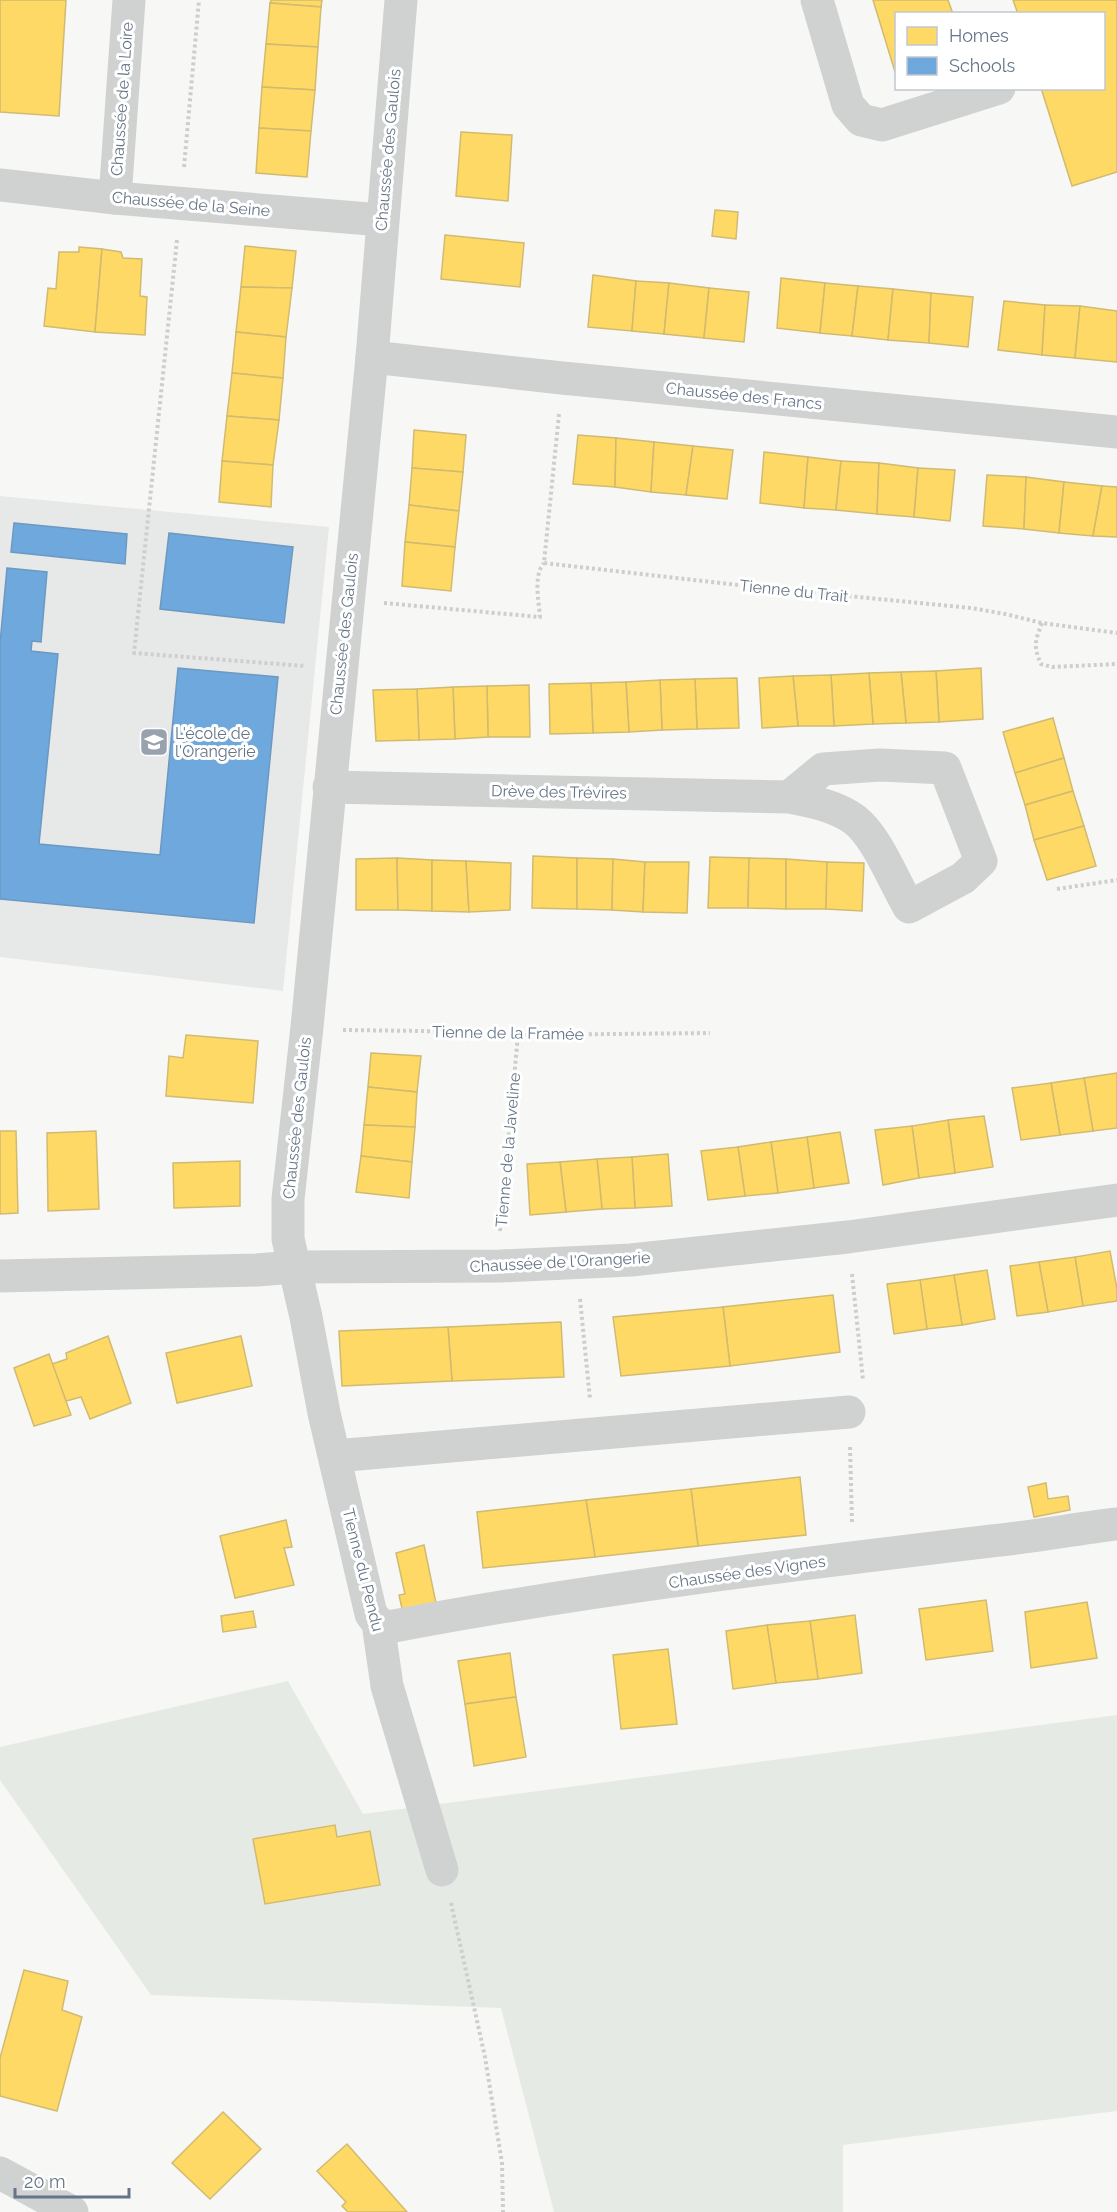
<svg xmlns="http://www.w3.org/2000/svg" width="1117" height="2212" font-family="Raleway,sans-serif">
<style>
.built{fill:#e7e8e8}
.green{fill:#e6eae4}
.homes{fill:#ffd966;stroke:#d1bb70;stroke-width:1.5}
.schools{fill:#6fa8dc;stroke:#6c99c2;stroke-width:1.5}
.lines{fill:none;stroke-linecap:round;stroke-linejoin:round}
.path{stroke:#cececf;stroke-width:4;stroke-dasharray:3 3;stroke-linecap:butt}
.street{stroke:#d0d2d2;stroke-width:33}
.labels{text-anchor:middle;dominant-baseline:central;stroke-width:6;stroke-linejoin:round;paint-order:stroke}
.street-label{font-size:16px;fill:#657587;stroke:#fff}
.poi-label{font-size:16px;fill:#657587;stroke:#fff;text-anchor:start}
</style>
<rect width="100%" height="100%" fill="#f7f7f6"/>
<path class="built" d="M0 496 329 527 283 991 0 957Z"/>
<path class="green" d="M288 1681 363 1814 1117 1715V2111L843 2145V2212H554L501 2008 151 1995 0 1780V1747Z"/>
<g class="homes">
<path d="M0 0H66L59 116 0 112Z"/>
<path d="M271 0H322L321 7 270 3Z"/>
<path d="M873 0H948L953 14H896V75Z"/>
<path d="M1013 0H1117V172L1072 186 1041 88H1104V14H1018Z"/>
<path d="M270 3 321 7 318 47 266 44Z"/>
<path d="M266 44 318 47 315 90 262 87Z"/>
<path d="M262 87 315 90 311 131 259 128Z"/>
<path d="M259 128 311 131 307 177 256 173Z"/>
<path d="M461 132 512 135 508 201 456 196Z"/>
<path d="M715 210 738 212 736 239 712 236Z"/>
<path d="M445 235 524 243 520 287 441 279Z"/>
<path d="M245 246 296 251 292 288 241 287Z"/>
<path d="M79 247 102 249 95 332 44 326 48 288 56 289 59 252H79Z"/>
<path d="M102 249 121 252 123 258 142 259 140 296 147 297 145 335 95 332Z"/>
<path d="M593 275 636 281 632 331 588 327Z"/>
<path d="M781 278 825 283 820 333 777 328Z"/>
<path d="M636 281 669 283 664 334 632 331Z"/>
<path d="M669 283 709 288 704 338 664 334Z"/>
<path d="M825 283 858 286 852 336 820 333Z"/>
<path d="M858 286 893 289 888 340 852 336Z"/>
<path d="M241 287 292 288 286 337 236 332Z"/>
<path d="M709 288 749 292 744 342 704 338Z"/>
<path d="M893 289 931 293 929 343 888 340Z"/>
<path d="M931 293 973 297 968 347 929 343Z"/>
<path d="M1004 301 1045 305 1042 355 998 350Z"/>
<path d="M1045 305 1080 306 1075 358 1042 355Z"/>
<path d="M1080 306 1117 311V362L1075 358Z"/>
<path d="M236 332 286 337 283 378 232 373Z"/>
<path d="M232 373 283 378 279 420 227 416Z"/>
<path d="M227 416 279 420 273 465 222 461Z"/>
<path d="M414 430 466 435 463 472 412 468Z"/>
<path d="M578 435 616 438 615 487 573 484Z"/>
<path d="M616 438 654 442 651 492 615 487Z"/>
<path d="M654 442 693 446 686 495 651 492Z"/>
<path d="M693 446 733 450 727 499 686 495Z"/>
<path d="M764 452 808 457 804 508 760 503Z"/>
<path d="M808 457 841 461 836 510 804 508Z"/>
<path d="M222 461 273 465 271 507 219 502Z"/>
<path d="M841 461 879 463 877 514 836 510Z"/>
<path d="M879 463 918 468 914 517 877 514Z"/>
<path d="M412 468 463 472 459 511 409 505Z"/>
<path d="M918 468 955 470 950 521 914 517Z"/>
<path d="M987 475 1026 477 1024 529 983 526Z"/>
<path d="M1026 477 1064 482 1059 533 1024 529Z"/>
<path d="M1064 482 1102 486 1093 536 1059 533Z"/>
<path d="M1102 486 1117 487V537L1093 536Z"/>
<path d="M409 505 459 511 455 547 405 542Z"/>
<path d="M405 542 455 547 451 591 402 586Z"/>
<path d="M981 668 983 719 939 722 936 671Z"/>
<path d="M936 671 939 722 906 723 901 672Z"/>
<path d="M901 672 906 723 873 724 869 673Z"/>
<path d="M869 673 873 724 834 726 831 675Z"/>
<path d="M831 675 834 726H798L793 676Z"/>
<path d="M793 676 798 726 762 728 759 678Z"/>
<path d="M737 678 739 728 697 729 695 679Z"/>
<path d="M695 679 697 729 662 730 660 680Z"/>
<path d="M660 680 662 730 629 732 626 682Z"/>
<path d="M626 682 629 732 593 733 591 683Z"/>
<path d="M591 683 593 733 550 734 549 684Z"/>
<path d="M529 685 530 737H488L487 686Z"/>
<path d="M487 686 488 737 455 739 453 687Z"/>
<path d="M453 687 455 739 419 740 417 689Z"/>
<path d="M417 689 419 740 376 741 373 690Z"/>
<path d="M1053 718 1064 758 1015 773 1003 732Z"/>
<path d="M1064 758 1073 791 1025 805 1015 773Z"/>
<path d="M1073 791 1084 826 1034 840 1025 805Z"/>
<path d="M1084 826 1096 866 1047 880 1034 840Z"/>
<path d="M533 856 577 858V909L532 908Z"/>
<path d="M710 857 749 858 748 908H708Z"/>
<path d="M397 858 398 910H356V859Z"/>
<path d="M397 858 432 860V911L398 910Z"/>
<path d="M577 858 613 859 612 910 577 909Z"/>
<path d="M749 858 786 859V909L748 908Z"/>
<path d="M613 859 645 862 643 912 612 910Z"/>
<path d="M786 859 827 862 826 909H786Z"/>
<path d="M432 860 466 861 469 912 432 911Z"/>
<path d="M466 861 511 863 510 910 469 912Z"/>
<path d="M645 862H689L687 913 643 912Z"/>
<path d="M827 862 864 863 862 911 826 909Z"/>
<path d="M186 1035 258 1041 253 1103 166 1096 169 1056 183 1058Z"/>
<path d="M371 1053 421 1056 417 1092 368 1087Z"/>
<path d="M1117 1073V1128L1093 1131 1084 1078Z"/>
<path d="M1084 1078 1093 1131 1060 1135 1051 1083Z"/>
<path d="M1051 1083 1060 1135 1021 1140 1012 1088Z"/>
<path d="M368 1087 417 1092 415 1127 364 1125Z"/>
<path d="M984 1116 993 1167 955 1173 948 1120Z"/>
<path d="M948 1120 955 1173 919 1178 912 1126Z"/>
<path d="M364 1125 415 1127 412 1162 361 1156Z"/>
<path d="M912 1126 919 1178 883 1185 875 1130Z"/>
<path d="M0 1131H16L18 1213 0 1214Z"/>
<path d="M96 1131 99 1209 48 1211 47 1133Z"/>
<path d="M840 1132 849 1183 814 1188 807 1137Z"/>
<path d="M807 1137 814 1188 778 1193 771 1142Z"/>
<path d="M771 1142 778 1193 745 1196 738 1147Z"/>
<path d="M738 1147 745 1196 708 1200 701 1151Z"/>
<path d="M668 1154 672 1206 635 1208 632 1157Z"/>
<path d="M361 1156 412 1162 409 1198 356 1192Z"/>
<path d="M632 1157 635 1208 602 1209 597 1159Z"/>
<path d="M597 1159 602 1209 566 1212 560 1162Z"/>
<path d="M240 1161V1206L174 1208 173 1163Z"/>
<path d="M560 1162 566 1212 530 1215 527 1164Z"/>
<path d="M1110 1251 1117 1289V1301L1083 1306 1075 1257Z"/>
<path d="M1075 1257 1083 1306 1048 1312 1039 1262Z"/>
<path d="M1039 1262 1048 1312 1017 1316 1010 1266Z"/>
<path d="M987 1270 995 1319 962 1325 954 1275Z"/>
<path d="M954 1275 962 1325 927 1329 920 1280Z"/>
<path d="M920 1280 927 1329 894 1334 887 1284Z"/>
<path d="M833 1295 840 1352 730 1366 723 1307Z"/>
<path d="M723 1307 730 1366 621 1376 613 1317Z"/>
<path d="M561 1322 564 1377 452 1381 448 1327Z"/>
<path d="M448 1327 452 1381 342 1386 339 1331Z"/>
<path d="M108 1336 131 1403 90 1419 81 1397 66 1401 52 1364 67 1359 66 1353Z"/>
<path d="M241 1336 252 1386 177 1403 166 1353Z"/>
<path d="M49 1354 71 1415 34 1426 14 1368Z"/>
<path d="M800 1477 806 1535 698 1546 691 1489Z"/>
<path d="M1046 1483 1048 1499 1068 1496 1070 1510 1034 1517 1028 1487Z"/>
<path d="M691 1489 698 1546 595 1557 586 1500Z"/>
<path d="M586 1500 595 1557 483 1568 477 1512Z"/>
<path d="M286 1520 292 1547 284 1548 294 1585 235 1598 220 1536Z"/>
<path d="M424 1545 437 1608 403 1613 399 1595 405 1594 396 1553Z"/>
<path d="M986 1600 993 1651 926 1660 919 1609Z"/>
<path d="M1087 1602 1097 1658 1031 1668 1025 1612Z"/>
<path d="M253 1611 256 1627 223 1632 221 1616Z"/>
<path d="M855 1615 862 1673 818 1679 810 1621Z"/>
<path d="M810 1621 818 1679 776 1683 767 1625Z"/>
<path d="M767 1625 776 1683 733 1689 726 1631Z"/>
<path d="M668 1649 677 1724 621 1729 613 1655Z"/>
<path d="M510 1653 516 1697 465 1704 458 1661Z"/>
<path d="M516 1697 526 1757 474 1766 465 1704Z"/>
<path d="M335 1825 337 1837 370 1831 380 1885 265 1904 253 1839Z"/>
<path d="M24 1970 68 1981 62 2010 82 2017 57 2111 0 2096V2058Z"/>
<path d="M223 2112 261 2149 210 2199 172 2163Z"/>
<path d="M347 2144 407 2212H348L342 2206 346 2202 317 2171Z"/>
</g>
<g class="schools">
<path d="M14 523 127 534 125 564 11 552Z"/>
<path d="M169 533 293 547 284 623 160 609Z"/>
<path d="M7 568 47 572 41 642 32 641 31 651 58 654 39 844 160 855 178 668 278 677 254 923 0 899V643Z"/>
</g>
<g class="lines">
<g class="path">
<path d="M184 167 199 0"/>
<path d="M177 240 134 653 305 666"/>
<path d="M559 414 544 563 756 587 971 608 1005 614 1042 623 1117 633"/>
<path d="M384 603 540 617C539 602 533 575 544 563"/>
<path d="M1042 623C1035 641 1033 646 1041 664L1052 667 1117 664"/>
<path d="M1057 889 1117 880"/>
<path d="M343 1030 422 1031 518 1035 710 1033"/>
<path d="M500 1231 518 1035"/>
<path d="M852 1274 863 1380"/>
<path d="M580 1299 590 1399"/>
<path d="M850 1447 852 1523"/>
<path d="M451 1903 485 2057 502 2163 503 2212"/>
</g>
<g class="street">
<path d="M401 0 372 357 307 1027 288 1199V1239L306 1317 324 1413 371 1614 378 1623 387 1686 442 1870"/>
<path d="M817 0 848 105 861 120 882 125 999 88"/>
<path d="M0 185 115 198 382 220"/>
<path d="M115 198 129 0"/>
<path d="M372 357 562 378 1117 432"/>
<path d="M329 787 789 797 823 769 880 765 945 768 981 861 963 878 909 907C894 882 877 837 855 820 836 806 811 801 789 797"/>
<path d="M0 1276 257 1270 294 1267 501 1266 631 1260 848 1237 1117 1200"/>
<path d="M335 1456 849 1412"/>
<path d="M378 1623 389 1627C588 1589 790 1565 991 1541 1033 1537 1075 1529 1117 1524"/>
<path d="M0 2173 72 2212"/>
</g>
</g>
<defs>
<g id="school-square" transform="scale(1.5)"><rect x="-9" y="-9" width="18" height="18" rx="4" fill="#98a2ae" stroke="#fff"/><path d="M0-5L7-2L0 1L-7-2ZM-4 1L0 2.5L4 1V4Q0 6-4 4Z" fill="#fff"/></g>
</defs>
<g fill-rule="evenodd">
<use href="#school-square" x="154" y="742"/>
</g>
<g class="labels">
<g class="street-label">
<text transform="translate(122 99) rotate(-86)">Chaussée de la Loire</text>
<text transform="translate(388 150) rotate(-85)">Chaussée des Gaulois</text>
<text transform="translate(191 204) rotate(5)">Chaussée de la Seine</text>
<text transform="translate(744 396) rotate(6)">Chaussée des Francs</text>
<text transform="translate(794 591) rotate(6)">Tienne du Trait</text>
<text transform="translate(344 634) rotate(-84)">Chaussée des Gaulois</text>
<text transform="translate(559 792) rotate(1)">Drève des Trévires</text>
<text transform="translate(508 1033) rotate(1)">Tienne de la Framée</text>
<text transform="translate(297 1118) rotate(-84)">Chaussée des Gaulois</text>
<text transform="translate(508 1150) rotate(-85)">Tienne de la Javeline</text>
<text transform="translate(560 1262) rotate(-3)">Chaussée de l'Orangerie</text>
<text transform="translate(363 1570) rotate(76)">Tienne du Pendu</text>
<text transform="translate(747 1572) rotate(-8)">Chaussée des Vignes</text>
</g>
<g class="poi-label">
<text x="175" y="733">L'école de<tspan x="175" dy="18">l'Orangerie</tspan></text>
</g>
</g>
<rect x="895" y="12" width="210" height="78" fill="#ffffff" stroke="#c1c8cf" stroke-width="1.5"/>
<rect x="907" y="27" width="30" height="18" fill="#ffd966" stroke="#c1c8cf" stroke-width="1.5"/>
<text x="949" y="42" font-size="18" fill="#657587">Homes</text>
<rect x="907" y="57" width="30" height="18" fill="#6fa8dc" stroke="#c1c8cf" stroke-width="1.5"/>
<text x="949" y="72" font-size="18" fill="#657587">Schools</text>
<path d="M15 2188v9h114v-9" fill="none" stroke="#657587" stroke-width="3"/>
<text x="24" y="2188" font-size="18" fill="#657587" stroke="#ffffff" stroke-width="4.5" paint-order="stroke">20 m</text>
</svg>
